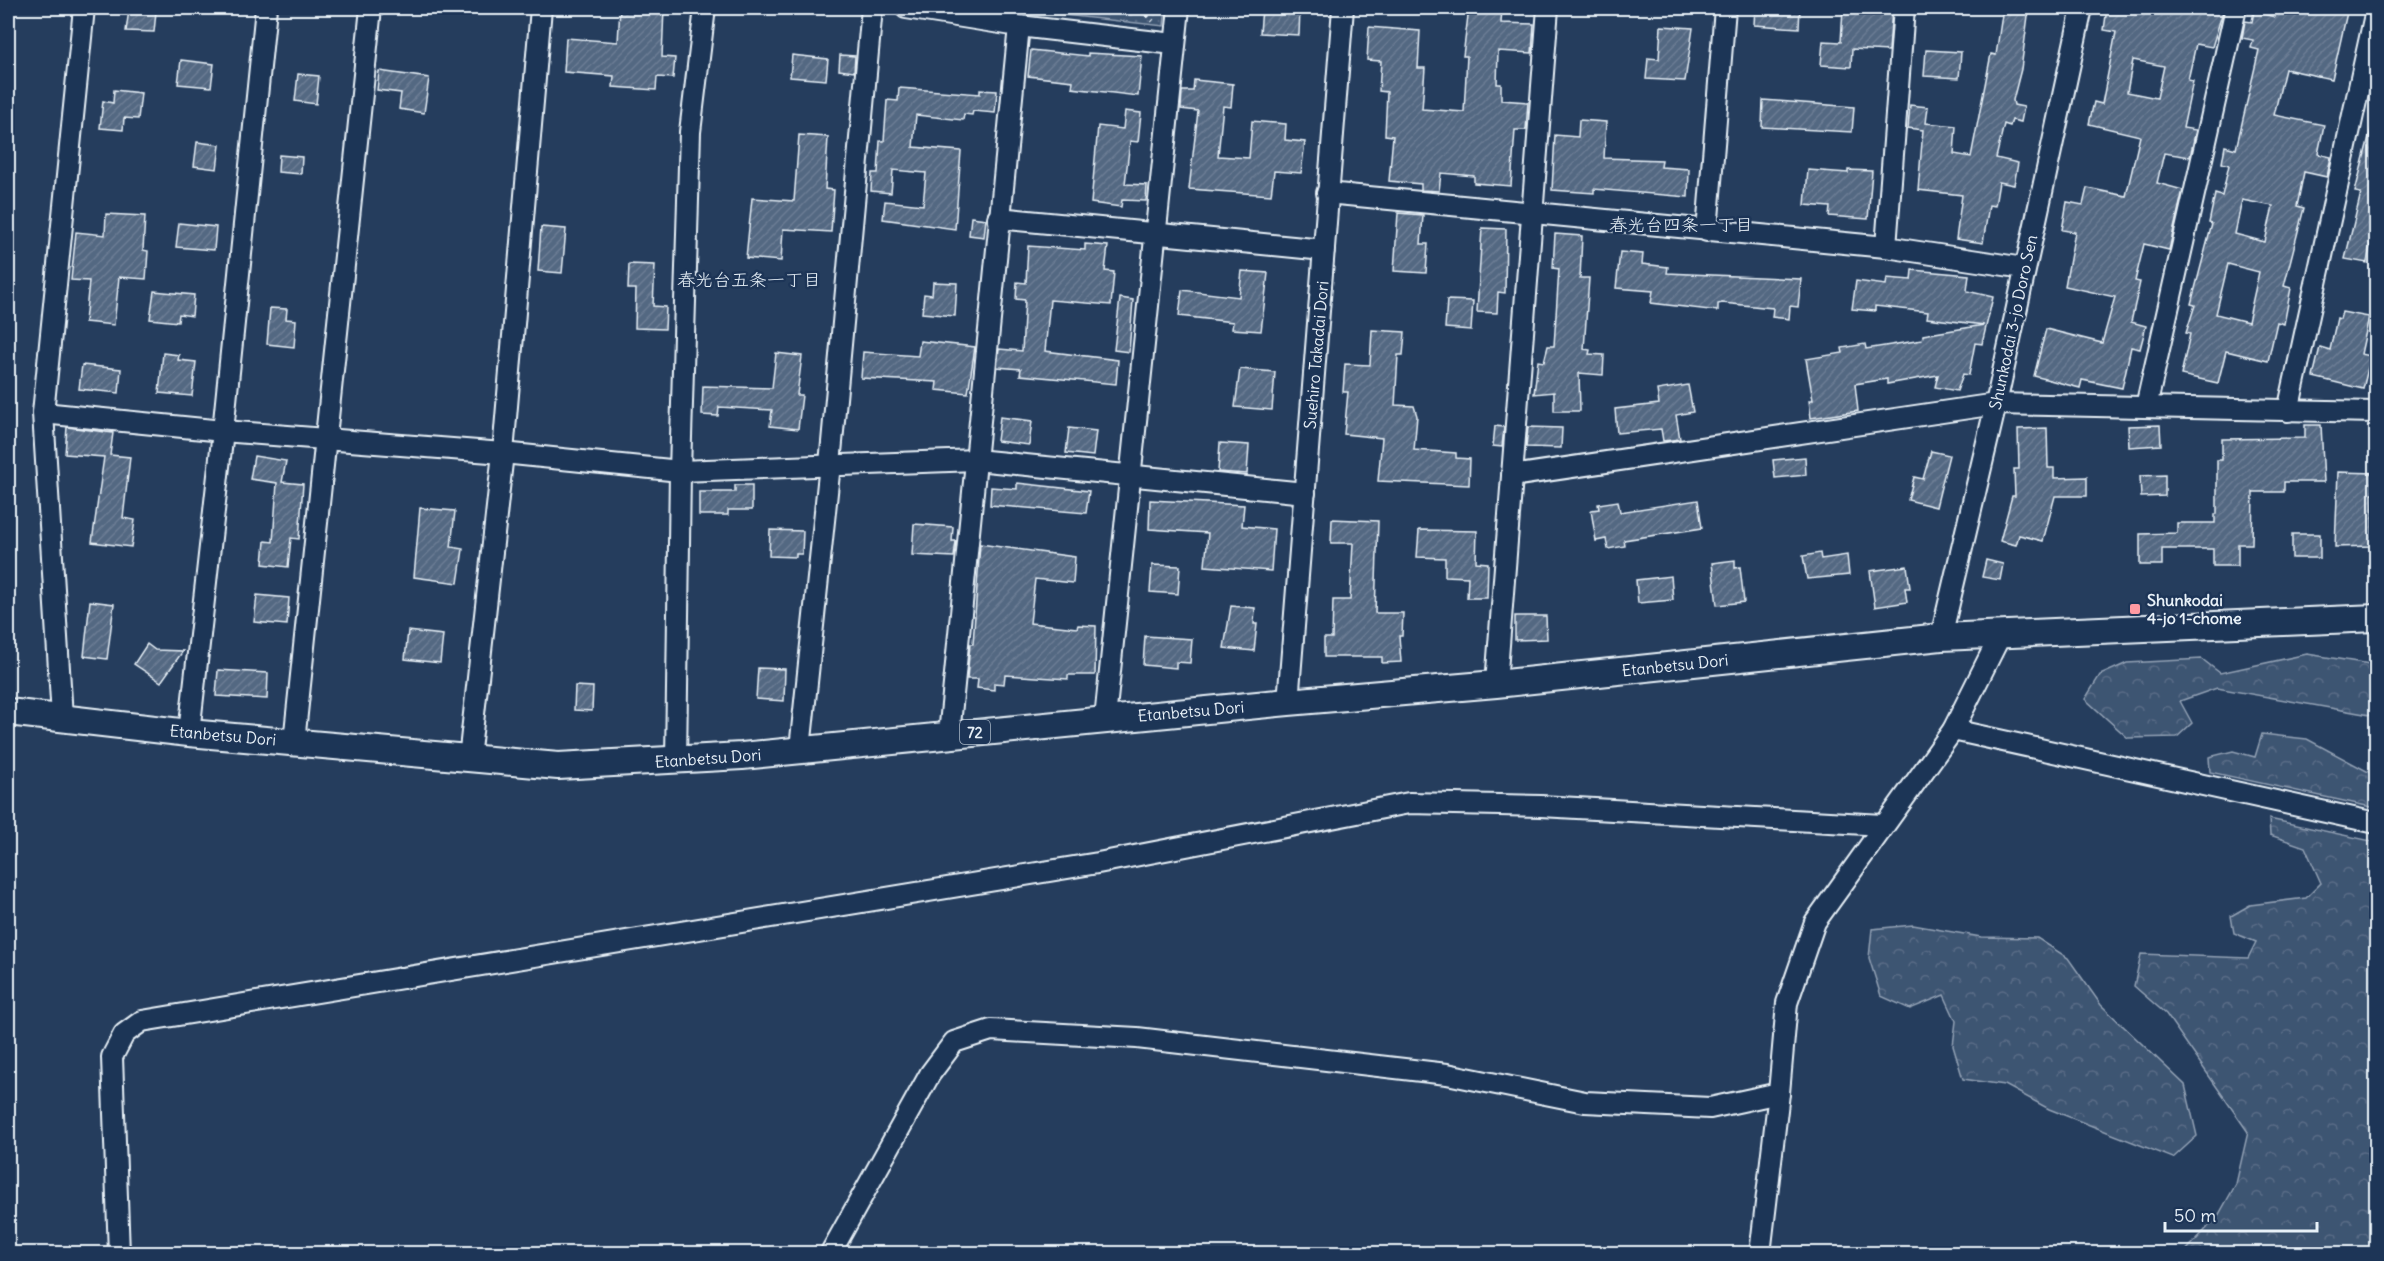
<svg xmlns="http://www.w3.org/2000/svg" width="2384" height="1261" font-family="Delius,'Klee One',sans-serif">
<style>
.forest{fill:url(#forest-crowns);stroke:#93a2b5;stroke-width:1.5}
.park{fill:url(#park-dots);stroke:#93a2b5;stroke-width:1.5}
.building{fill:url(#building-hatch);stroke:#e8f1f8;stroke-width:1.5;fill-rule:evenodd}
.lines{fill:none;stroke-linecap:round;stroke-linejoin:round}
.minor-casing{stroke:#e8f1f8;stroke-width:24}
.major-casing{stroke:#e8f1f8;stroke-width:30}
.path{stroke:#e8f1f8;stroke-width:4;stroke-dasharray:4.5 4.5;stroke-linecap:butt}
.minor{stroke:#1d3557;stroke-width:20}
.major{stroke:#1d3557;stroke-width:26}
.poi-dot{fill:#ff9aa2;stroke:#1d3557;stroke-width:2}
.labels{text-anchor:middle;dominant-baseline:central;stroke-width:5;stroke-linejoin:round;paint-order:stroke}
.shield{fill:#1d3557;stroke:#abb9c8;stroke-width:1.5}
.shield-label{font-size:15px;font-weight:bold;fill:#e8f1f8}
.street-label{font-size:16px;fill:#e8f1f8;stroke:#1d3557}
.poi-label{font-size:16px;font-weight:bold;fill:#e8f1f8;stroke:#1d3557;text-anchor:start}
.neighbourhood-label{font-size:18px;fill:#e8f1f8;stroke:#1d3557}
</style>
<defs>
<pattern id="forest-crowns" width="20" height="18" patternUnits="userSpaceOnUse" patternTransform="scale(1.5)"><rect width="20" height="18" fill="#3e5472"/><path d="M2 6a3 3 0 1 1 6 0M12 15a3 3 0 1 1 6 0" fill="none" stroke="#5a6d87"/></pattern>
<pattern id="park-dots" width="8" height="8" patternUnits="userSpaceOnUse" patternTransform="scale(1.5)"><rect width="8" height="8" fill="#3e5472"/><path d="M2 2h.1M6 6h.1" fill="none" stroke="#5a6d87" stroke-width="1.8" stroke-linecap="round"/></pattern>
<pattern id="building-hatch" width="6" height="6" patternUnits="userSpaceOnUse" patternTransform="scale(1.5)"><rect width="6" height="6" fill="#536782"/><path d="M-1 1l2-2M0 6l6-6M5 7l2-2" fill="none" stroke="#6c7d94"/></pattern>
</defs>
<rect width="100%" height="100%" fill="#253d5d"/>
<filter id="ink" filterUnits="userSpaceOnUse"><feTurbulence type="fractalNoise" baseFrequency=".0167" numOctaves="2"/><feDisplacementMap in="SourceGraphic" scale="12" xChannelSelector="R" yChannelSelector="G"/><feConvolveMatrix kernelMatrix="1 2 1 2 8 2 1 2 1" color-interpolation-filters="sRGB"/></filter>
<g filter="url(#ink)">
<g class="forest">
<path d="M2307 654 2376 665V716L2217 688 2180 701 2192 723 2177 737 2128 738 2085 699 2100 675 2127 663 2202 659 2220 673Z"/>
<path d="M2262 734 2307 739 2376 776V808L2210 772 2209 757 2233 751 2255 757Z"/>
<path d="M2269 819 2376 842V1253H2184L2218 1216 2236 1184 2248 1132 2166 1014 2134 986 2141 954 2248 958 2256 942 2234 933 2231 916 2250 905 2306 898 2321 883 2305 847 2270 835Z"/>
<path d="M1913 925 1981 937 2037 938 2068 958 2101 1005 2185 1085 2197 1136 2173 1158 2049 1109 2005 1085 1963 1079 1953 1046 1956 1021 1944 995 1910 1009 1881 996 1869 958 1872 929Z"/>
</g>
<path class="park" d="M1001 8H1166L1164 26Z"/>
<g class="building">
<path d="M620 8H664L662 57 675 58 673 78 657 77 656 90 613 87 614 76 564 72 566 38 618 42Z"/>
<path d="M1262 8H1300L1299 35 1260 33Z"/>
<path d="M1469 8H1502L1501 23 1534 24 1532 53 1498 51 1497 84H1501V100L1528 102 1526 130H1515L1511 186 1474 183V176L1441 173 1439 191 1421 190V184L1389 181 1393 136 1385 135 1387 92 1379 91 1381 61 1367 60 1369 27 1420 31 1418 68H1425L1422 109 1464 112 1467 56H1463Z"/>
<path d="M1755 8H1800L1799 28 1754 25Z"/>
<path d="M1875 8H1892L1889 51 1852 49 1851 67 1821 65 1823 41 1841 42 1843 9 1875 11Z"/>
<path d="M2003 8H2029L2021 69 2013 100 2014 105 2024 107 2021 122 2012 120 2010 126 2004 124 1996 158 2018 163 2014 185 1999 182 1995 206 1989 205 1983 243 1956 239 1962 195 1918 190 1923 130 1908 128 1910 105 1928 107 1926 123 1956 126 1954 154 1971 157 1991 54 1996 55Z"/>
<path d="M2107 8H2224L2212 47 2196 44 2188 80 2193 81 2183 128 2196 130 2190 157 2164 153 2157 183 2183 190 2169 250 2144 244 2135 281 2140 282 2131 322 2146 326 2140 349 2131 347 2122 388 2082 380 2080 388 2034 376 2046 329 2102 343 2115 297 2065 286 2075 232 2062 230 2067 202 2083 205 2087 188 2126 196 2140 136 2089 124 2094 102 2102 104 2116 32 2104 30ZM2133 60 2164 66 2157 98 2127 92Z"/>
<path d="M2277 8H2348L2332 79 2285 69 2274 115 2324 125 2318 154 2331 157 2327 177 2304 172 2297 206 2304 208 2284 286 2291 288 2284 324 2277 322 2268 361 2226 351 2218 383 2181 375 2190 334 2186 333 2195 305 2191 304 2212 224 2209 223 2215 194 2222 196 2229 165 2222 163 2225 146 2236 149 2259 50 2251 48 2253 40 2242 38 2245 21 2252 22 2254 11 2275 17ZM2242 200 2273 206 2265 242 2235 234ZM2228 264 2259 272 2248 322 2216 314Z"/>
<path d="M129 10 156 12 154 32 126 31Z"/>
<path d="M1661 26 1693 28 1685 81 1646 79 1648 58 1659 59Z"/>
<path d="M1031 50 1088 56V53L1142 56 1138 96 1072 88 1073 81 1028 76Z"/>
<path d="M1926 50 1961 52 1959 78 1924 76Z"/>
<path d="M792 55 828 59 826 80 790 77Z"/>
<path d="M840 55 855 56 854 72 839 70Z"/>
<path d="M181 60 214 64 211 87 178 84Z"/>
<path d="M379 71 429 78 424 113 399 109 401 93 377 90Z"/>
<path d="M298 74 319 76 316 104 295 101Z"/>
<path d="M1194 80 1233 84 1231 107 1223 106 1218 156 1249 158 1252 121 1286 124 1285 140 1305 142 1301 173 1274 171 1271 195 1189 189 1198 111 1181 109 1182 91H1193Z"/>
<path d="M899 88 980 94V90L997 91 995 113 973 111 972 115 964 114 963 120 916 115 913 147 961 151 955 229 883 219 885 201 923 205 926 173 893 170 891 193 871 191 872 173H878L880 141H884L887 100 898 101Z"/>
<path d="M114 90 141 93 138 119 124 118 123 130 100 128 103 101 113 103Z"/>
<path d="M1763 100 1854 107 1852 132 1762 127Z"/>
<path d="M1125 111 1141 113 1138 142 1130 141 1125 184 1147 185 1146 201 1122 200 1121 207 1091 203 1098 126 1123 129Z"/>
<path d="M1579 120 1606 122 1604 158 1662 160 1661 167 1689 169 1688 197 1594 189V193L1552 190 1555 135 1578 137Z"/>
<path d="M2371 129 2376 130V229L2373 228 2367 263 2345 259 2361 193 2355 192Z"/>
<path d="M799 135 828 137 825 189 834 190 831 232 783 229 781 261 746 258 752 198 794 201Z"/>
<path d="M197 142 220 145 217 169 194 166Z"/>
<path d="M279 155 302 157 301 174 278 172Z"/>
<path d="M1808 170 1848 173V170L1872 171 1868 219 1829 216 1830 207 1805 205Z"/>
<path d="M1398 213 1423 215 1421 244H1428L1426 273 1394 271Z"/>
<path d="M106 214 145 216 143 250 148 251 146 279 119 277 114 325 85 322 89 281 71 280 76 232 105 235Z"/>
<path d="M971 217 986 219 984 237 969 235Z"/>
<path d="M179 223 216 227 214 250 176 247Z"/>
<path d="M541 227 566 229 562 273 538 271Z"/>
<path d="M1482 228 1506 229 1505 293 1498 292 1497 313 1477 312Z"/>
<path d="M1555 234 1582 236 1580 278H1589L1584 349 1590 350 1589 354 1604 355 1603 375 1579 373 1580 411H1554V392L1534 394 1538 361 1544 362 1548 346H1554L1559 269 1553 268Z"/>
<path d="M1085 244 1108 246 1105 271 1114 272 1111 305 1050 300 1045 351 1118 360 1116 384 1020 375 1021 369 997 367 999 349 1022 351 1025 300 1016 299 1017 282 1026 283 1028 246 1085 250Z"/>
<path d="M1620 252 1643 254 1642 264 1668 267 1667 273 1801 279 1798 307 1790 306 1789 319 1772 317 1773 308 1722 303 1718 304V311L1651 303 1653 291 1616 288Z"/>
<path d="M629 264 655 265 653 306 666 307 665 329 635 328 636 289H628Z"/>
<path d="M1912 270 1969 275 1967 291 1993 297 1982 344 1975 343 1969 375 1963 374 1957 391 1935 387 1938 375 1887 384V379L1855 384 1858 411 1811 418 1809 400H1813L1806 359 1843 353 1842 348 1865 344 1866 349 1922 340 1923 335 1984 325 1927 318 1928 312 1875 306V311L1852 309 1856 281 1886 285 1887 278 1911 280Z"/>
<path d="M1242 271 1268 273 1261 331 1232 329 1233 322 1179 316 1182 290 1239 297Z"/>
<path d="M933 282 957 283 955 316 922 313 924 294 932 295Z"/>
<path d="M154 291 194 295 192 316 179 314 178 322 150 319Z"/>
<path d="M1120 298 1133 300 1129 352 1114 350Z"/>
<path d="M1447 300 1473 301 1471 330 1445 328Z"/>
<path d="M270 308 287 309 286 319 296 320 294 347 267 344Z"/>
<path d="M2342 312 2369 317 2361 354 2371 356 2363 389 2313 377 2320 347 2330 350 2337 318 2340 319Z"/>
<path d="M1372 330 1405 332 1403 355H1398L1395 405 1414 406 1417 416 1414 450 1456 453V458L1470 459 1469 485 1378 481 1382 438 1344 434 1348 392H1343L1345 364 1370 365Z"/>
<path d="M920 341 975 347 968 393 936 390 937 382 861 378 863 352 918 356Z"/>
<path d="M163 353 179 355 178 360 196 362 192 396 159 393Z"/>
<path d="M776 353 802 356 797 395H802L798 429 770 426 772 410 719 407 718 416 702 415 703 386 772 388Z"/>
<path d="M82 365 121 369 119 393 79 389Z"/>
<path d="M1240 369 1275 372 1272 410 1235 407Z"/>
<path d="M1688 385 1693 412 1676 415 1680 439 1663 441 1661 429 1617 433 1615 409 1659 404 1657 390Z"/>
<path d="M1000 417 1032 421 1029 445 997 441Z"/>
<path d="M2160 425 2161 445 2129 447 2128 426Z"/>
<path d="M2305 425H2321L2324 482H2284V492H2253L2252 544H2238V566H2213V549H2162V565H2140V534L2177 533V523H2215V514H2217V460H2222V439L2305 438Z"/>
<path d="M1495 426 1504 427 1502 447 1493 446Z"/>
<path d="M67 427 113 433 110 455 130 457 123 518 135 520 131 547 92 542 104 457 65 454Z"/>
<path d="M1528 427 1562 428 1561 448 1526 447Z"/>
<path d="M1069 428 1096 431 1093 456 1066 453Z"/>
<path d="M2047 428 2048 468H2054V478L2087 477V496H2055L2043 541 2019 535 2016 545 2000 541 2012 496H2015L2014 469H2019L2018 429Z"/>
<path d="M1220 443 1249 445 1247 474 1218 472Z"/>
<path d="M1931 451 1949 455 1936 507 1908 500 1914 477 1923 479Z"/>
<path d="M254 456 286 461 282 482 303 484 299 539 291 538 288 567 263 564 265 541 273 542 277 483 250 479Z"/>
<path d="M1805 457 1806 475 1775 478 1773 460Z"/>
<path d="M2338 472 2376 473V494H2372L2373 546 2335 547Z"/>
<path d="M2165 475V496L2141 497 2140 476Z"/>
<path d="M1017 483 1089 491 1086 513 990 505 991 487 1017 489Z"/>
<path d="M735 485H752V510H728V515H699V492H735Z"/>
<path d="M1150 500 1244 505 1242 526 1274 529 1271 571 1205 566 1208 533 1149 529Z"/>
<path d="M1698 500 1702 528 1624 540 1625 546 1608 549 1606 539 1596 541 1591 510 1599 509 1598 504 1618 501 1620 512Z"/>
<path d="M420 508 455 511 451 547 463 549 458 583 414 577Z"/>
<path d="M1332 519 1378 521 1375 613H1403L1402 636H1399L1401 662 1382 663V657H1324V638H1332L1333 600H1350L1353 543H1331Z"/>
<path d="M914 524 953 527 952 541H956L954 557 912 555Z"/>
<path d="M770 530 803 531 802 554H796V557L769 556Z"/>
<path d="M1419 530 1477 531 1476 562 1488 563 1487 598H1467L1468 577 1445 576V558L1417 557Z"/>
<rect x="2292" y="534" width="28" height="24"/>
<path d="M980 544 1075 557 1073 583 1035 579 1030 623 1077 628 1078 625 1096 626 1095 675H1068V679L1005 675 1004 684 994 683V690L977 688 978 679H967L970 644H973Z"/>
<path d="M1820 553 1821 559 1847 555 1849 575 1807 579 1803 556Z"/>
<path d="M1735 560V568L1740 567 1744 602 1717 605 1712 563Z"/>
<path d="M1986 560 2003 564 2000 580 1982 577Z"/>
<path d="M1152 565 1180 566 1178 594 1150 592Z"/>
<path d="M1907 566 1910 588H1905L1907 602 1875 607 1870 571Z"/>
<path d="M1671 576 1673 600 1638 603 1636 580Z"/>
<path d="M257 595 289 598 287 625 254 622Z"/>
<path d="M90 601 114 604 107 659 84 656Z"/>
<path d="M1231 606 1255 608 1254 624H1257L1254 651 1224 648Z"/>
<path d="M1515 616H1546L1547 639 1515 640Z"/>
<path d="M408 631 443 635 440 663 405 659Z"/>
<path d="M1145 636 1192 639 1190 663 1176 662V668L1143 665Z"/>
<path d="M147 644 155 650 183 651 161 682 134 664Z"/>
<path d="M758 668 785 669 784 701 756 699Z"/>
<path d="M218 670 268 673 267 699 216 696Z"/>
<path d="M575 686 593 687 592 711 574 710Z"/>
</g>
<g class="lines">
<g class="minor-casing">
<g id="minor">
<path d="M906 8 1019 26 1174 44"/>
<path d="M1327 193 1886 247 2024 268"/>
<path d="M998 218 1324 250"/>
<path d="M1707 231 1725 8"/>
<path d="M1886 247 1904 8"/>
<path d="M2146 407 2236 8"/>
<path d="M2288 411 2376 10"/>
<path d="M43 413 223 431 503 453 680 471 976 460 1305 493"/>
<path d="M1512 476 1996 404 2376 412"/>
<path d="M1941 637 1996 404 2082 8"/>
<path d="M1496 684 1548 8"/>
<path d="M1288 702 1343 8"/>
<path d="M62 717 43 413 84 8"/>
<path d="M1105 719 1179 8"/>
<path d="M1953 730 2376 823"/>
<path d="M189 733 223 431 266 8"/>
<path d="M949 735 1019 26"/>
<path d="M294 742 371 8"/>
<path d="M800 749 830 464 872 8"/>
<path d="M469 759 503 453 541 8"/>
<path d="M676 761 680 471 690 132 705 8"/>
<path d="M119 1254 112 1057 124 1034 142 1021 1098 863 1409 803 1541 806 1883 825"/>
<path d="M830 1254 930 1074 954 1042 991 1030 1137 1038 1447 1074 1585 1102 1710 1108 1779 1093"/>
<path d="M1760 1254 1779 1093 1787 1003 1815 922 1953 730 2002 632"/>
</g>
</g>
<g class="major-casing">
<path id="major" d="M8 712 189 733 558 766 742 756 1288 702 1496 684 1941 637 2376 618"/>
</g>
<path class="path" d="M1139 8 1153 21"/>
<use href="#minor" class="minor"/>
<use href="#major" class="major"/>
</g>
</g>
<rect class="poi-dot" x="2129" y="603" width="12" height="12" rx="3"/>
<g class="labels">
<rect class="shield" x="960" y="720" width="30" height="24" rx="4.5"/>
<g class="shield-label">
<text x="975" y="732">72</text>
</g>
<g class="street-label">
<text transform="translate(2013 322) rotate(-78)">Shunkodai 3-jo Doro Sen</text>
<text transform="translate(1316 355) rotate(-85)">Suehiro Takadai Dori</text>
<text transform="translate(1675 665) rotate(-6)">Etanbetsu Dori</text>
<text transform="translate(1191 711) rotate(-5)">Etanbetsu Dori</text>
<text transform="translate(223 735) rotate(5)">Etanbetsu Dori</text>
<text transform="translate(708 758) rotate(-4)">Etanbetsu Dori</text>
</g>
<g class="poi-label">
<text x="2147" y="600">Shunkodai<tspan x="2147" dy="18">4-jo 1-chome</tspan></text>
</g>
<g class="neighbourhood-label">
<text x="1681" y="224">春光台四条一丁目</text>
<text x="749" y="279">春光台五条一丁目</text>
</g>
</g>
<rect width="2384" height="1261" fill="none" stroke="#1d3557" stroke-width="30"/>
<rect x="15" y="15" width="2354" height="1231" fill="none" stroke="#e8f1f8" stroke-width="2" filter="url(#ink)"/>
<path d="M2165 1222v9h152v-9" fill="none" stroke="#e8f1f8" stroke-width="3"/>
<text x="2174" y="1222" font-size="18" fill="#e8f1f8" stroke="#1d3557" stroke-width="4.5" paint-order="stroke">50 m</text>
</svg>
